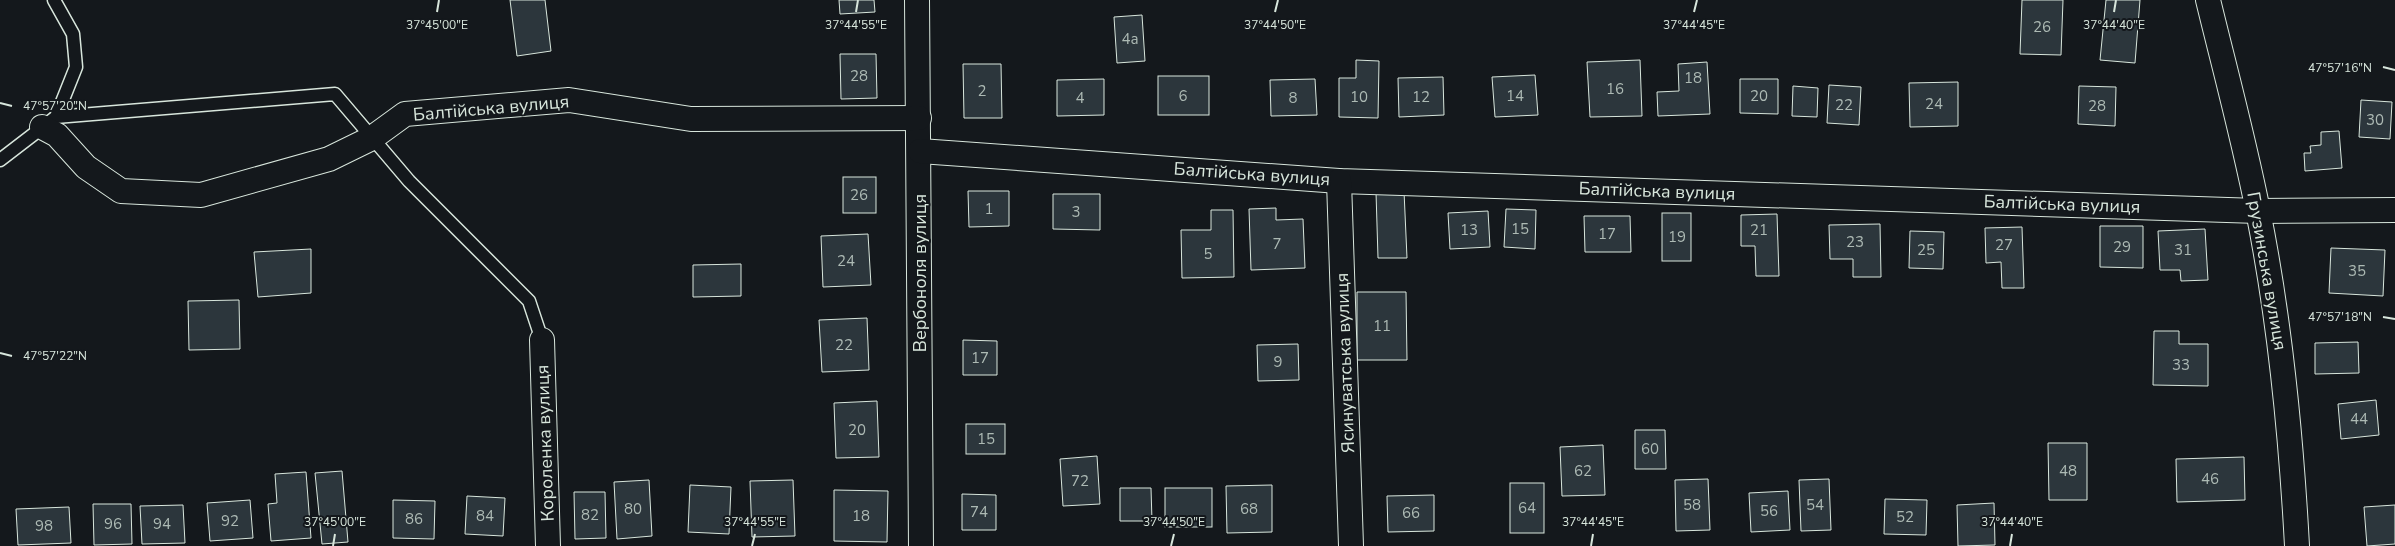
<svg xmlns="http://www.w3.org/2000/svg" width="2395" height="546" font-family="'Nunito Sans',sans-serif">
<style>
.building{fill:#2c363c;stroke:#d8e6dc}
.lines{fill:none;stroke-linecap:round;stroke-linejoin:round}
.lane-casing{stroke:#d8e6dc;stroke-width:15}
.street-casing{stroke:#d8e6dc;stroke-width:26}
.lane{stroke:#14181c;stroke-width:12}
.street{stroke:#14181c;stroke-width:24}
.ticks{fill:none;stroke:#d8e6dc;stroke-width:2}
.labels{text-anchor:middle;dominant-baseline:central;stroke-width:4;stroke-linejoin:round;paint-order:stroke}
.number-label{font-size:15px;fill:#adbab4}
.street-label{font-size:18px;fill:#d8e6dc;stroke:#14181c}
.ticks-label{font-size:12px;text-anchor:middle;fill:#d8e6dc;stroke:#14181c;stroke-width:4;stroke-linejoin:round;paint-order:stroke}
</style>
<rect width="100%" height="100%" fill="#14181c"/>
<g class="building">
<path d="M510 0H545L551 51 517 56Z"/>
<path d="M839 0H874L875 12 840 14Z"/>
<path d="M2022 0H2063L2061 55 2020 54Z"/>
<path d="M2106 0H2140L2135 63 2100 60Z"/>
<path d="M1142 15 1145 61 1117 63 1114 17Z"/>
<path d="M840 54H876L877 98 841 99Z"/>
<path d="M1356 60 1379 61 1378 118 1339 117V78H1356Z"/>
<path d="M1640 60 1642 116 1590 117 1587 62Z"/>
<path d="M1707 62 1710 114 1658 116 1657 92 1679 91 1678 64Z"/>
<path d="M963 64H1001L1002 118H964Z"/>
<path d="M1535 75 1538 115 1495 117 1492 77Z"/>
<rect x="1158" y="76" width="51" height="39"/>
<path d="M1443 77 1444 115 1399 117 1398 78Z"/>
<path d="M1104 79V115L1057 116V80Z"/>
<path d="M1315 79 1317 115 1271 116 1270 80Z"/>
<path d="M1740 79H1778V114L1740 113Z"/>
<path d="M1958 82V126L1910 127 1909 83Z"/>
<path d="M1829 85 1861 87 1859 125 1827 123Z"/>
<path d="M1793 86 1818 88 1817 117 1792 116Z"/>
<path d="M2079 86 2116 87 2115 126 2078 124Z"/>
<path d="M2361 100 2392 102 2390 139 2359 137Z"/>
<path d="M2339 131 2342 168 2305 171 2304 153H2311L2310 146 2321 145V132Z"/>
<rect x="843" y="177" width="33" height="36"/>
<path d="M968 191H1009V226L969 227Z"/>
<path d="M1404 191 1407 258H1378L1376 192Z"/>
<path d="M1053 194H1100V230L1053 229Z"/>
<path d="M1276 208V220L1303 219 1305 268 1251 270 1249 209Z"/>
<path d="M1506 209 1536 210 1535 249 1504 247Z"/>
<path d="M1211 210H1233L1234 277 1182 278 1181 230H1211Z"/>
<path d="M1488 211 1490 247 1450 249 1448 213Z"/>
<rect x="1662" y="213" width="29" height="48"/>
<path d="M1777 214 1779 276H1756L1755 246H1741V215Z"/>
<path d="M1584 216H1630L1631 252H1585Z"/>
<path d="M1880 224 1881 277H1853V259H1830L1829 225Z"/>
<path d="M2100 226H2143V268L2100 267Z"/>
<path d="M2022 227 2024 288H2002L2001 262 1986 263 1985 228Z"/>
<path d="M2205 229 2208 280 2181 281 2180 270H2160L2158 231Z"/>
<path d="M1910 231 1944 232 1943 269 1909 268Z"/>
<path d="M868 234 871 285 823 287 821 236Z"/>
<path d="M2331 248 2385 250 2383 296 2329 293Z"/>
<path d="M311 249V293L258 297 254 252Z"/>
<path d="M741 264V296L693 297V265Z"/>
<path d="M1357 292H1406L1407 360H1357Z"/>
<path d="M239 300 240 349 189 350 188 301Z"/>
<path d="M867 318 869 370 822 372 819 320Z"/>
<path d="M2154 331H2179V344H2208V386L2153 385Z"/>
<path d="M963 340 997 341V375H963Z"/>
<path d="M2358 342 2359 373 2315 374V343Z"/>
<path d="M1298 344 1299 380 1258 381 1257 345Z"/>
<path d="M2376 400 2379 435 2341 439 2338 404Z"/>
<path d="M877 401 879 457 836 458 834 403Z"/>
<rect x="966" y="424" width="39" height="30"/>
<path d="M1635 430H1665L1666 469H1635Z"/>
<path d="M2048 443H2087V500H2049Z"/>
<path d="M1603 445 1605 495 1562 496 1560 447Z"/>
<path d="M1097 456 1100 504 1063 506 1060 459Z"/>
<path d="M2244 457 2245 500 2177 502 2176 459Z"/>
<path d="M342 471 348 542 322 544 315 473Z"/>
<path d="M306 472 311 538 271 541 268 504 277 503 275 474Z"/>
<path d="M1708 479 1710 530 1676 531 1675 480Z"/>
<path d="M1829 479 1831 530 1801 531 1799 480Z"/>
<path d="M649 480 652 536 617 539 614 482Z"/>
<path d="M793 480 795 536 752 537 750 481Z"/>
<rect x="1510" y="483" width="34" height="50"/>
<path d="M690 485 731 487 729 534 688 532Z"/>
<path d="M1272 485V532L1227 533 1226 486Z"/>
<path d="M1120 488H1151L1152 521H1120Z"/>
<rect x="1165" y="488" width="47" height="39"/>
<path d="M834 490 888 491 887 542 834 541Z"/>
<path d="M1788 491 1790 530 1751 532 1749 493Z"/>
<path d="M574 492H605L606 538 575 539Z"/>
<path d="M962 494 996 495V530H962Z"/>
<path d="M1434 495V531L1388 532 1387 496Z"/>
<path d="M467 496 505 498 503 536 465 534Z"/>
<path d="M1885 499 1927 500 1926 535 1884 534Z"/>
<path d="M250 500 253 538 210 541 207 503Z"/>
<path d="M393 500 435 501 434 539 393 538Z"/>
<path d="M1994 503 1995 545 1958 546 1957 505Z"/>
<path d="M93 504H131L132 544 94 545Z"/>
<path d="M183 505 185 543 142 544 140 506Z"/>
<path d="M2395 505V544L2367 546 2364 507Z"/>
<path d="M69 507 71 543 18 545 16 509Z"/>
</g>
<g class="lines">
<g class="lane-casing">
<g id="lane">
<path d="M54 0 73 34 76 67 56 117"/>
<path d="M0 160 56 117 335 94 409 181 529 301 542 340"/>
</g>
</g>
<g class="street-casing">
<g id="street">
<path d="M917 0 921 546"/>
<path d="M2208 0C2225 70 2244 140 2258 211 2280 321 2291 434 2297 546"/>
<path d="M42 127 57 135 86 167 121 191 201 195 329 159 372 138 405 114 569 100 691 119 919 118"/>
<path d="M920 151 1339 181 2258 211 2395 210"/>
<path d="M1339 181 1351 546"/>
<path d="M542 340 548 546"/>
</g>
</g>
<use href="#lane" class="lane"/>
<use href="#street" class="street"/>
</g>
<path class="ticks" d="M437 12 439 0M856 12 858 0M1275 12 1278 0M1694 12 1697 0M2114 12 2116 0M2383 67 2395 70M0 103 12 106M2383 317 2395 319M0 353 12 356M333 546 335 534M752 546 755 534M1171 546 1174 534M1591 546 1593 534M2010 546 2012 534"/>
<g class="labels">
<g class="number-label">
<text x="2042" y="27">26</text>
<text x="1130" y="39">4а</text>
<text x="859" y="76">28</text>
<text x="1693" y="78">18</text>
<text x="1615" y="89">16</text>
<text x="982" y="91">2</text>
<text x="1183" y="96">6</text>
<text x="1515" y="96">14</text>
<text x="1759" y="96">20</text>
<text x="1359" y="97">10</text>
<text x="1421" y="97">12</text>
<text x="1080" y="98">4</text>
<text x="1293" y="98">8</text>
<text x="1934" y="104">24</text>
<text x="1844" y="105">22</text>
<text x="2097" y="106">28</text>
<text x="2375" y="120">30</text>
<text x="859" y="195">26</text>
<text x="989" y="209">1</text>
<text x="1076" y="212">3</text>
<text x="1520" y="229">15</text>
<text x="1469" y="230">13</text>
<text x="1759" y="230">21</text>
<text x="1607" y="234">17</text>
<text x="1677" y="237">19</text>
<text x="1855" y="242">23</text>
<text x="1277" y="244">7</text>
<text x="2004" y="245">27</text>
<text x="2122" y="247">29</text>
<text x="1926" y="250">25</text>
<text x="2183" y="250">31</text>
<text x="1208" y="254">5</text>
<text x="846" y="261">24</text>
<text x="2357" y="271">35</text>
<text x="1382" y="326">11</text>
<text x="844" y="345">22</text>
<text x="980" y="358">17</text>
<text x="1278" y="362">9</text>
<text x="2181" y="365">33</text>
<text x="2359" y="419">44</text>
<text x="857" y="430">20</text>
<text x="986" y="439">15</text>
<text x="1650" y="449">60</text>
<text x="1583" y="471">62</text>
<text x="2068" y="471">48</text>
<text x="2210" y="479">46</text>
<text x="1080" y="481">72</text>
<text x="1692" y="505">58</text>
<text x="1815" y="505">54</text>
<text x="1527" y="508">64</text>
<text x="633" y="509">80</text>
<text x="1249" y="509">68</text>
<text x="1769" y="511">56</text>
<text x="979" y="512">74</text>
<text x="1411" y="513">66</text>
<text x="590" y="515">82</text>
<text x="485" y="516">84</text>
<text x="861" y="516">18</text>
<text x="1905" y="517">52</text>
<text x="414" y="519">86</text>
<text x="230" y="521">92</text>
<text x="113" y="524">96</text>
<text x="162" y="524">94</text>
<text x="44" y="526">98</text>
</g>
<g class="street-label">
<text transform="translate(491 108) rotate(-5)">Балтійська вулиця</text>
<text transform="translate(1252 174) rotate(4)">Балтійська вулиця</text>
<text transform="translate(1657 191) rotate(2)">Балтійська вулиця</text>
<text transform="translate(2062 204) rotate(2)">Балтійська вулиця</text>
<text transform="translate(2267 271) rotate(80)">Грузинська вулиця</text>
<text transform="translate(920 273) rotate(-90)">Вербоноля вулиця</text>
<text transform="translate(1345 363) rotate(-92)">Ясинуватська вулиця</text>
<text transform="translate(545 443) rotate(-92)">Короленка вулиця</text>
</g>
</g>
<g class="ticks-label">
<text x="437" y="29">37°45'00"E</text>
<text x="856" y="29">37°44'55"E</text>
<text x="1275" y="29">37°44'50"E</text>
<text x="1694" y="29">37°44'45"E</text>
<text x="2114" y="29">37°44'40"E</text>
<text x="2340" y="72">47°57'16"N</text>
<text x="55" y="110">47°57'20"N</text>
<text x="2340" y="321">47°57'18"N</text>
<text x="55" y="360">47°57'22"N</text>
<text x="335" y="526">37°45'00"E</text>
<text x="755" y="526">37°44'55"E</text>
<text x="1174" y="526">37°44'50"E</text>
<text x="1593" y="526">37°44'45"E</text>
<text x="2012" y="526">37°44'40"E</text>
</g>
</svg>
